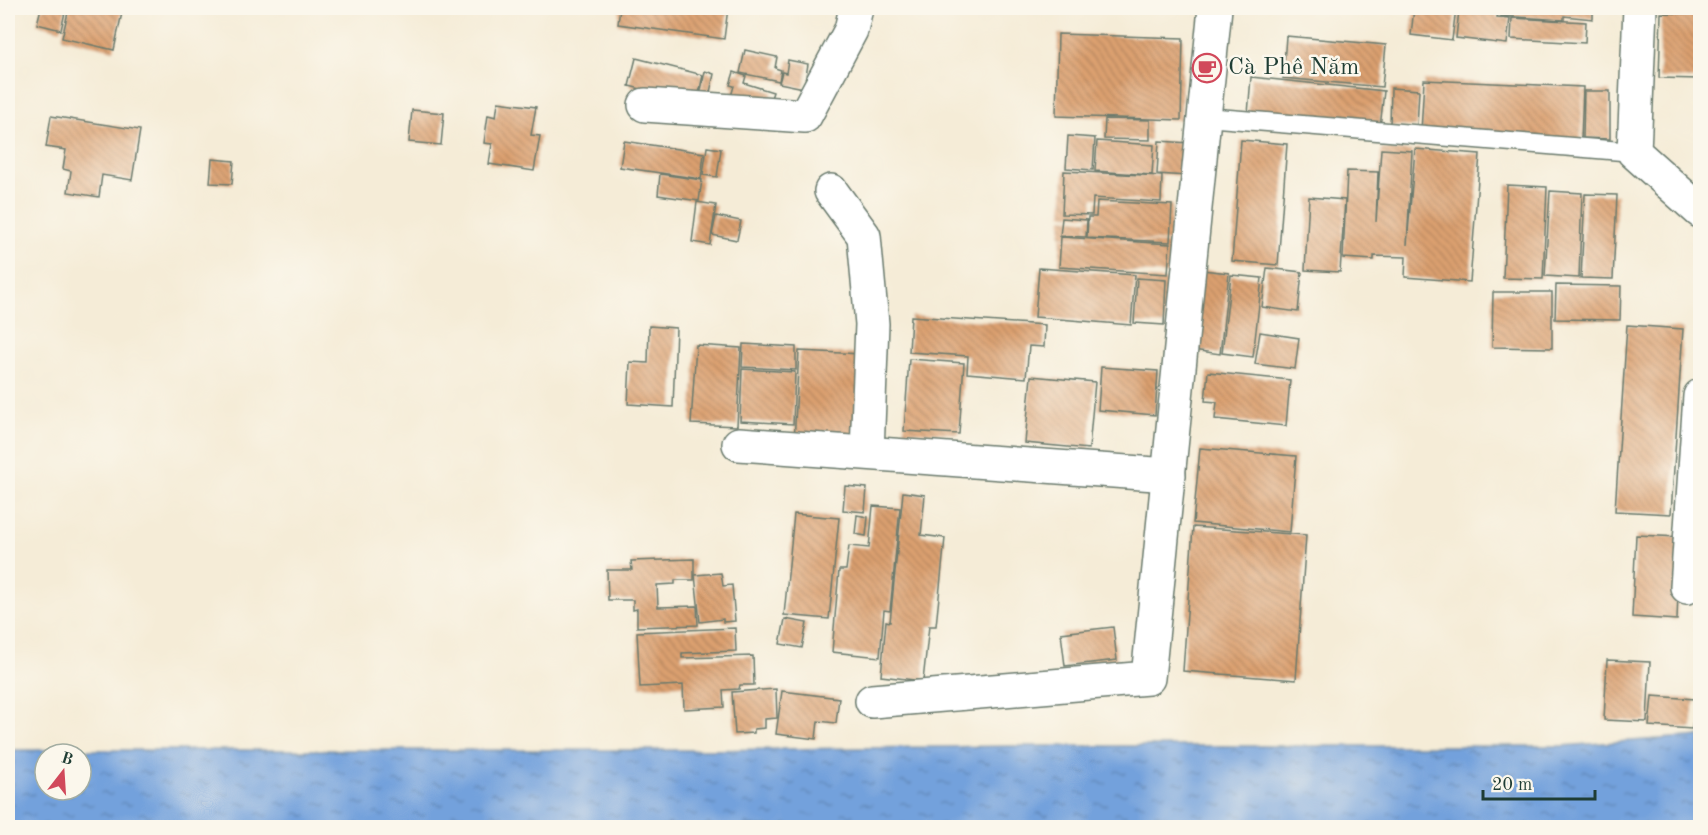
<svg xmlns="http://www.w3.org/2000/svg" width="1708" height="835" font-family="'Old Standard TT',serif">
<style>
.water{fill:url(#water-ripples);stroke:#496f88;stroke-width:1.5;fill-rule:evenodd}
.building{fill:url(#building-back-hatch)}
.lines{fill:none;stroke-linecap:round;stroke-linejoin:round}
.service-casing{stroke:#6a7a6d;stroke-width:21}
.minor-casing{stroke:#6a7a6d;stroke-width:36}
.tertiary-casing{stroke:#6a7a6d;stroke-width:36}
.service{stroke:#fff;stroke-width:18}
.minor{stroke:#fff;stroke-width:33}
.tertiary{stroke:#fff;stroke-width:33}
.labels{text-anchor:middle;dominant-baseline:central;stroke-width:5;stroke-linejoin:round;paint-order:stroke}
.poi-label{font-size:24px;fill:#1f3d34;stroke:#fbf7ec;text-anchor:start}
</style>
<defs>
<pattern id="water-ripples" width="26" height="14" patternUnits="userSpaceOnUse" patternTransform="scale(1.5)"><rect width="26" height="14" fill="#73a1dc"/><path d="M2 4q2-2 4 0t4 0M15 11q2-2 4 0t4 0" fill="none" stroke="#5e84b3"/></pattern>
<pattern id="building-back-hatch" width="6" height="6" patternUnits="userSpaceOnUse" patternTransform="scale(1.5)"><rect width="6" height="6" fill="#dca070"/><path d="M-1 5l2 2M0 0l6 6M5-1l2 2" fill="none" stroke="#b2845d"/></pattern>
</defs>
<rect width="100%" height="100%" fill="#fbf7ec"/>
<filter id="ink" filterUnits="userSpaceOnUse"><feTurbulence type="fractalNoise" baseFrequency=".0167" numOctaves="2"/><feDisplacementMap in="SourceGraphic" scale="12" xChannelSelector="R" yChannelSelector="G"/><feConvolveMatrix kernelMatrix="1 2 1 2 8 2 1 2 1" color-interpolation-filters="sRGB"/></filter>
<filter id="wash" filterUnits="userSpaceOnUse"><feTurbulence type="fractalNoise" baseFrequency=".008" numOctaves="4" result="noise"/><feDisplacementMap in="SourceGraphic" scale="24" xChannelSelector="R" yChannelSelector="G"/><feGaussianBlur stdDeviation="1.35" result="paint"/><feColorMatrix in="noise" values="0 0 0 0 0 0 0 0 0 0 0 0 0 0 0 0 0 1.4 0 .05"/><feComposite in="paint" operator="in"/></filter>
<g filter="url(#wash)">
<rect width="100%" height="100%" fill="#f5ecd7"/>
<path class="water" d="M1700 736V827H8V750H697L1010 746H1561ZM45 754H81V790H45Z"/>
<g id="blocks">
<g class="building">
<path d="M41 8H66L61 30 37 24Z"/>
<path d="M69 8H123L114 50 62 38Z"/>
<path d="M620 8H728L724 39 618 24Z"/>
<path d="M1414 8H1456L1452 40 1411 35Z"/>
<path d="M1477 8H1498L1497 17 1510 18 1507 44 1456 38 1459 10 1477 12Z"/>
<path d="M1501 8 1566 9V8H1593V19L1564 16V20L1501 16Z"/>
<path d="M1661 13 1700 14V79L1659 78Z"/>
<path d="M1512 18 1586 22 1585 43 1511 39Z"/>
<path d="M1058 34 1183 38 1181 120 1056 116Z"/>
<path d="M1286 36 1386 45 1382 87 1283 78Z"/>
<path d="M745 50 777 57 775 68 781 70 779 81 740 73Z"/>
<path d="M636 58 703 75 697 103 629 86Z"/>
<path d="M788 60 808 64 804 88 779 83 782 72 786 73Z"/>
<path d="M705 71 714 74 709 97 700 95Z"/>
<path d="M734 72 746 76 744 83 773 92 770 101 729 103 734 86 730 85Z"/>
<path d="M1251 77 1384 91 1380 128 1248 114Z"/>
<path d="M1424 80 1583 87 1581 140 1421 132Z"/>
<path d="M1391 88 1419 90 1417 127 1390 126Z"/>
<path d="M1584 91H1610V139L1583 138Z"/>
<path d="M498 102 536 107 531 135 540 136 534 171 489 164 492 144 484 143 488 115 496 117Z"/>
<path d="M412 110 444 113 441 145 409 142Z"/>
<path d="M51 116 140 130 132 180 102 175 99 197 68 192 71 171 63 169 66 150 46 147Z"/>
<path d="M1105 119 1150 120V140L1104 139Z"/>
<path d="M1068 136 1095 138 1093 170 1066 168Z"/>
<path d="M1241 140 1287 144 1278 265 1232 261Z"/>
<path d="M624 141 704 153 701 179 620 167Z"/>
<path d="M1097 141 1154 145 1152 175 1095 171Z"/>
<path d="M1159 141 1189 143 1187 176 1157 174Z"/>
<path d="M707 147 721 149 717 177 703 175Z"/>
<path d="M1381 149 1412 151 1407 245 1415 149 1480 154 1470 282 1405 277 1406 257 1374 256V260L1343 258 1347 171 1378 172 1376 222Z"/>
<path d="M212 159 234 161 232 184 210 183Z"/>
<path d="M1064 171 1162 176 1161 202 1093 198 1092 215 1062 214Z"/>
<path d="M660 174 702 180 699 201 658 195Z"/>
<path d="M1507 185 1547 187 1543 279 1503 278Z"/>
<path d="M1550 191 1582 193 1579 278 1545 276Z"/>
<path d="M1585 194 1617 195 1613 279 1581 278Z"/>
<path d="M1309 197 1345 200 1340 272 1305 270Z"/>
<path d="M1097 201 1172 205 1170 242 1087 238 1088 217H1096Z"/>
<path d="M697 202 716 205 710 245 692 242Z"/>
<path d="M716 216 741 221 737 240 712 235Z"/>
<path d="M1062 218 1087 220 1086 237 1060 236Z"/>
<path d="M1061 237 1170 244 1168 274 1059 267Z"/>
<path d="M1039 268 1135 275 1131 325 1035 317Z"/>
<path d="M1267 268 1302 272 1298 312 1262 307Z"/>
<path d="M1202 270 1229 273 1220 354 1193 350Z"/>
<path d="M1231 275 1262 278 1253 357 1222 353Z"/>
<path d="M1137 278 1166 280 1164 325 1134 323Z"/>
<path d="M1556 285 1621 286 1620 320 1555 319Z"/>
<path d="M1493 292H1552V348L1492 347Z"/>
<path d="M911 316 1045 325 1044 347 1029 346 1026 378 967 373 968 356 909 352Z"/>
<path d="M1627 325 1683 329 1671 514 1615 511Z"/>
<path d="M649 326 676 328 673 407 628 404 630 362 648 363Z"/>
<path d="M1260 332 1299 338 1295 369 1255 364Z"/>
<path d="M743 344 796 347V370L742 367Z"/>
<path d="M696 345 741 348 737 426 691 424Z"/>
<path d="M799 351 862 354 857 445 794 442Z"/>
<path d="M909 359 964 363 959 434 904 431Z"/>
<path d="M1101 367 1158 371 1155 415 1098 410Z"/>
<path d="M742 369 795 372 793 424 740 421Z"/>
<path d="M1208 372 1290 380 1286 426 1215 419 1217 402 1205 401Z"/>
<path d="M1031 376 1095 382 1089 449 1025 443Z"/>
<path d="M1200 448 1296 456 1290 532 1193 523Z"/>
<path d="M845 486 867 488 865 512 843 510Z"/>
<path d="M903 492 925 495 921 535 945 538 936 626H929L923 681 881 676 886 621 890 622Z"/>
<path d="M873 506 900 508 890 611 884 610 880 657 832 652 839 570H846L849 546 869 548Z"/>
<path d="M794 514 839 518 829 619 784 615Z"/>
<path d="M857 515 868 517 866 536 855 534Z"/>
<path d="M1193 527 1306 535 1296 680 1183 671Z"/>
<path d="M1636 535 1680 537 1677 620 1632 617Z"/>
<path d="M694 559V580H675V584L657 585 658 607 697 606 698 625 637 627V609L633 610V600H608L607 570H632L631 561Z"/>
<path d="M721 573 723 586 732 585 735 621 723 622V619L700 622 695 575Z"/>
<path d="M785 619 807 623 802 648 780 644Z"/>
<path d="M1113 627 1117 660 1065 666 1061 633Z"/>
<path d="M735 628 736 651 682 653V658L753 656 754 685H740L739 689 723 690 724 707 684 709 683 685 640 687 637 632Z"/>
<path d="M1607 660 1650 662 1647 722 1604 720Z"/>
<path d="M776 689 777 718 765 719V728L754 729V733L735 734 732 692Z"/>
<path d="M782 691 839 698 836 723 818 721 816 739 776 734Z"/>
<path d="M1652 696 1695 699 1692 729 1649 726Z"/>
</g>
</g>
</g>
<g filter="url(#ink)">
<use href="#blocks" fill-opacity="0" stroke="#6a7a6d" stroke-width="1.5"/>
<g class="lines">
<g class="service-casing">
<path id="service" d="M1205 117 1634 152"/>
</g>
<g class="minor-casing">
<g id="minor">
<path d="M645 105 805 116 851 30 856 8"/>
<path d="M831 191 864 236 872 324 867 452"/>
<path d="M739 444 1169 475"/>
<path d="M872 701 1148 678 1215 8"/>
</g>
</g>
<g class="tertiary-casing">
<g id="tertiary">
<path d="M1640 8 1634 152 1700 211"/>
<path d="M1687 587 1700 396"/>
</g>
</g>
<use href="#service" class="service"/>
<use href="#minor" class="minor"/>
<use href="#tertiary" class="tertiary"/>
</g>
</g>
<defs>
<g id="cafe-ring" transform="scale(1.5)"><circle r="9.5" fill="#fbf7ec" stroke="#d1495b" stroke-width="1.5"/><path d="M-5.5-4.5H6V0H3Q3 3.5 0 3.5H-2.5Q-5.5 3.5-5.5 0ZM3-3.2v2h1.7v-2ZM-6 4.5H4V6H-6Z" fill="#d1495b"/></g>
</defs>
<g fill-rule="evenodd">
<use href="#cafe-ring" x="1207" y="68"/>
</g>
<g class="labels">
<g class="poi-label">
<text x="1228" y="68">Cà Phê Năm</text>
</g>
</g>
<rect width="1708" height="835" fill="none" stroke="#fbf7ec" stroke-width="30"/>
<g transform="translate(63 772) rotate(17)"><circle r="28" fill="#fbf7ec" stroke="#a3ada2" stroke-width="1.5"/>
<path d="M0-4.5L10 22L0 15L-10 22Z" fill="#d1495b"/>
<text y="-9" font-size="16" font-weight="bold" text-anchor="middle" fill="#1f3d34">B</text>
</g>
<path d="M1483 790v9h112v-9" fill="none" stroke="#1f3d34" stroke-width="3"/>
<text x="1492" y="790" font-size="18" fill="#1f3d34" stroke="#fbf7ec" stroke-width="4.5" paint-order="stroke">20 m</text>
</svg>
